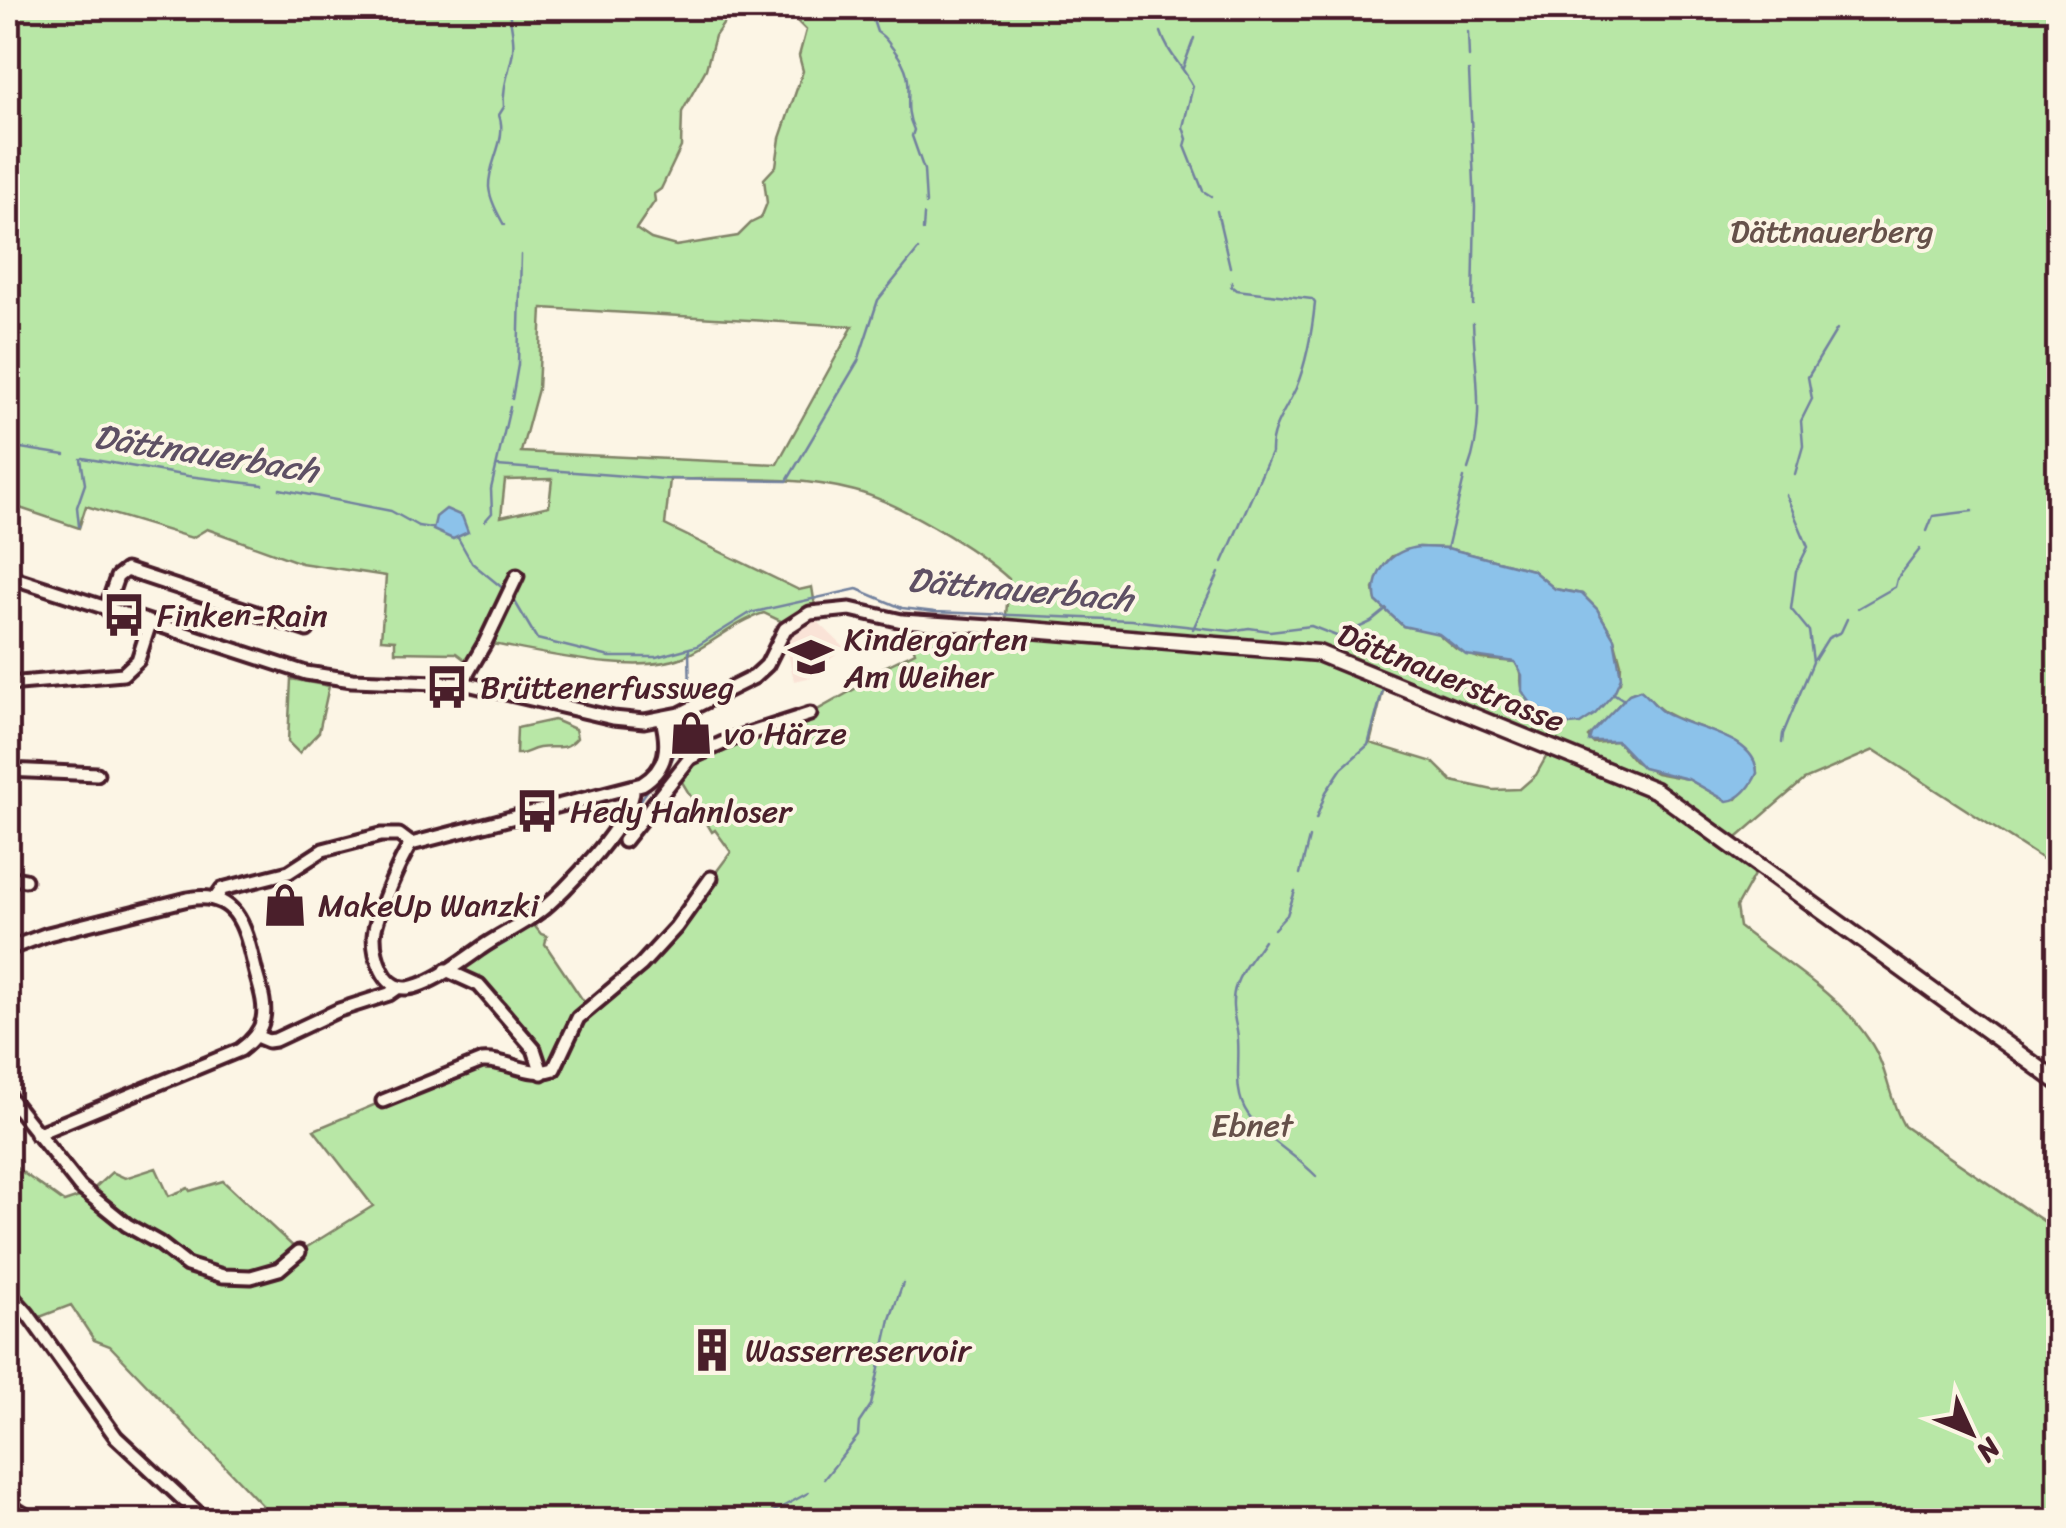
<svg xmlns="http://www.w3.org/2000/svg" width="2066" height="1528" font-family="Sriracha,sans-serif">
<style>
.built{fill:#fae3d7}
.green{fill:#b8e7a6;stroke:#818368;stroke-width:2.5;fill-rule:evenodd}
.water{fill:#8cc2ea;stroke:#72819e;stroke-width:2.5}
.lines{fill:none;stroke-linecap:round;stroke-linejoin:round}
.stream{stroke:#72819e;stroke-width:2.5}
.minor-casing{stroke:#4a1f2b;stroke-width:19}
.tertiary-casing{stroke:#4a1f2b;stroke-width:21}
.primary-casing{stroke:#4a1f2b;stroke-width:25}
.minor{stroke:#fcf5e5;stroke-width:11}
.tertiary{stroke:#fcf5e5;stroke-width:14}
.primary{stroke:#fbddab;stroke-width:18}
.labels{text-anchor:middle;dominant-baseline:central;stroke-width:8;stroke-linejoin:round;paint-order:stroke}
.park-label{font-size:32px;fill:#66514a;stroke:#fcf5e5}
.poi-label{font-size:32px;fill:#4a1f2b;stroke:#fcf5e5;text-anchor:start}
.street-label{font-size:32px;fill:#4a1f2b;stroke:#fcf5e5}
.water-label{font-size:35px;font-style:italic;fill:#5e5064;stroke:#fcf5e5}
</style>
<rect width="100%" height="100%" fill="#fcf5e5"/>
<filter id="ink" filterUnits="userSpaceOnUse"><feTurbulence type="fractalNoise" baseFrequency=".01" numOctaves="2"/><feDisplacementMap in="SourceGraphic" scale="20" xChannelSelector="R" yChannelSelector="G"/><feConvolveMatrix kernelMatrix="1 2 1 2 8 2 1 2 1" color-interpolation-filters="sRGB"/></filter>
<g filter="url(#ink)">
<path class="built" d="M816 620 845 648 821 666 822 675 794 681 786 644 793 632Z"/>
<g class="green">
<path d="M8 8H739H734L715 36 706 69 682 112 681 147 661 189 654 194 655 201 636 229 651 239 676 246 738 236 751 223 761 218 767 203 764 179 776 166 780 138 803 71 799 56 806 30 791 15 774 8H2058V869L1874 750 1804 780 1731 843 1760 864 1736 907 1739 927C1782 961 1839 994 1869 1040 1888 1067 1888 1099 1904 1126L2058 1231V1520H262V1505L110 1346 94 1340 71 1305 32 1320 8 1292V1162L64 1202 88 1194 112 1172 125 1178 156 1168 169 1196 188 1188 190 1191 223 1181 299 1252 373 1206 314 1130 474 1063 532 1072 540 1061 479 985 446 970 529 919 541 934 547 936 545 944 588 1008 682 918 731 852 715 830 712 832 676 772 686 761 810 714 876 677 874 672 915 652 911 638 915 623 1005 628 1009 579C976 549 898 502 855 491 796 475 731 480 670 479L665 525 799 590 812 587 816 612 789 625 764 613C734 622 712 645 683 657 635 677 538 651 486 643L472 665 456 653 395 652V640L381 639 386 576 301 563 207 529 192 538 86 506 79 528 8 504ZM542 308 852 326H853L777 464 521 452 538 389ZM552 479 549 506 501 517 505 480ZM1419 547 1447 548 1532 570 1555 589 1582 594 1597 609 1614 638 1621 664 1620 682 1561 723C1547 713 1526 706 1522 687 1520 676 1522 672 1515 662L1481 659 1456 649 1436 632 1403 626 1376 601 1374 589 1386 563 1392 556ZM1386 679 1551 748 1536 775 1520 789 1493 790 1452 781 1433 762 1370 743ZM1640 690C1648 696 1655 706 1663 711 1689 729 1755 735 1757 773L1737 799 1721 798 1688 779 1656 773 1634 761 1617 741 1593 743 1588 737 1591 734 1629 694Z"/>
<path d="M291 679 329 686 319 732 299 753 288 742Z"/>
<path d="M554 720 575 729 577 738C565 752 555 745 539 748 528 750 527 755 516 754L517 728Z"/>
</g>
<g class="water">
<path d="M446 509 462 516 468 532 453 539 433 530 436 517Z"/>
<path d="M1419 547 1447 548 1532 570 1555 589 1582 594 1597 609 1614 638 1621 677 1614 693 1595 714 1580 724 1569 725 1533 706 1522 691V675L1515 662 1466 655 1439 634 1403 626 1376 601C1370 573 1391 550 1419 547Z"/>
<path d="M1640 690C1649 696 1654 706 1663 712 1688 729 1756 734 1757 773 1752 785 1741 800 1727 801L1688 779 1643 768 1617 741H1589L1591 734 1629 694Z"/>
</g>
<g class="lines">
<g class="stream">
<path d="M869 8 877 32C886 37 887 42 894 50 921 84 899 99 914 130L912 136 924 170 926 204"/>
<path d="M1155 8 1157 17"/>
<path d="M1196 14V8"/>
<path d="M1161 32C1168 54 1182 65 1193 86L1183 127 1187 139 1185 146 1203 191 1211 196"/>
<path d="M1468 32 1469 57"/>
<path d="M1183 68 1194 38"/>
<path d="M1469 71 1475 207 1473 305"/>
<path d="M1217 211 1230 267"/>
<path d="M504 225C498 214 490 200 489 187 488 162 508 140 499 115L504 107C502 90 508 75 512 57 516 40 510 25 509 8"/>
<path d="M923 230 924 215"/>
<path d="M512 399 518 365 521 255"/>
<path d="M8 446 65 455"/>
<path d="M83 458 188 476 263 485"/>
<path d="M497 466 664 479 787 481 858 361 878 300 918 250"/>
<path d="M1468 469C1486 421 1475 372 1473 323"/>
<path d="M1795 474 1803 446 1801 421 1812 399 1808 377 1837 329"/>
<path d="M280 489 391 511 418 526 431 528"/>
<path d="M485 521 492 513 491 489 510 407"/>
<path d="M79 526 77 507 85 484 81 459"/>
<path d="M1927 531 1933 516 1973 511"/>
<path d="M458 538 472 563 505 590"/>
<path d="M1447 549 1464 478"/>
<path d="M1223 562 1271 453C1270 428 1286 410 1296 388 1307 361 1312 332 1315 303L1312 299 1236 290 1231 286 1232 282"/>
<path d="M511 595 537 639 610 657H656L697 646 750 613 857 589 902 608 935 612 1131 620 1230 631 1249 628 1270 631 1311 626 1367 648 1384 663"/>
<path d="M1858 608 1895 587 1897 579 1920 549"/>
<path d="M1193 629 1219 573"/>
<path d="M1338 637 1371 622 1387 609"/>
<path d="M689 650 690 698"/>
<path d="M1815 659 1828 638 1841 632 1847 619"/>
<path d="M1613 693 1624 700"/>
<path d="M1782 743 1783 734 1813 662 1809 631 1791 609 1796 571 1808 547 1786 495"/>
<path d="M1316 819 1326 792 1342 768 1368 745 1383 689"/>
<path d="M1300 874 1309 838"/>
<path d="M1274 929 1287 915 1295 891"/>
<path d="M1264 940C1254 956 1242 967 1236 985 1230 1001 1234 1016 1237 1031 1242 1057 1231 1090 1248 1114 1266 1140 1294 1153 1316 1176"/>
<path d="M485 954C542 925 581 887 618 836 628 821 637 804 648 790 660 774 673 767 676 746"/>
<path d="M824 1479 858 1436 859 1423 871 1405 890 1319 903 1283"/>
<path d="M758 1520 808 1493"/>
</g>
<g class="minor-casing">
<g id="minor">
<path d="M8 576 306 673 352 680 467 684 613 718 644 721 680 714 754 677 767 665 785 629 810 613 850 609 902 621 1006 628"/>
<path d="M106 609 117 577 126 570 307 630"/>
<path d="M8 684 123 674 138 660 150 623"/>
<path d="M461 684 485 643 517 576"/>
<path d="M690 758 732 739 810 714"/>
<path d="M8 770 97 774"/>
<path d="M624 841 690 758 680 737 662 719"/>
<path d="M411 844C400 860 375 917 374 936 374 955 383 990 407 988 429 986 463 961 481 948 499 935 521 926 539 912 563 894 637 816 633 787"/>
<path d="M411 844 642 784C668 768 669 746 662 719"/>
<path d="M8 877 25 880"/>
<path d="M215 899 222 889 289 872 323 850 381 835H399L411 844"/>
<path d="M8 949 48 934 188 899C241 889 246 934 256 973 260 988 266 1004 263 1019 260 1033 251 1042 240 1050L36 1134"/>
<path d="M446 970 479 985 534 1049 542 1073"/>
<path d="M256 1036 268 1041 275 1040 339 1010 389 994 399 987"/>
<path d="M8 1096 80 1187 127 1225 159 1243 187 1265 223 1276 251 1277 279 1269 299 1252"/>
<path d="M383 1101 482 1061C508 1059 529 1078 554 1069L578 1018 641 965 676 927 711 878"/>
<path d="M8 1292 27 1313 116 1437 205 1520"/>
</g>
</g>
<g class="tertiary-casing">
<path id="tertiary" d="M1006 628 1318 653 1655 790 2058 1082"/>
</g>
<g class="primary-casing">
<path id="primary" d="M8 1508 27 1520"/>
</g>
<use href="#minor" class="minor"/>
<use href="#tertiary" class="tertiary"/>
<use href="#primary" class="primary"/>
</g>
</g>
<defs>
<g id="bus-bare" transform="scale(3.45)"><path d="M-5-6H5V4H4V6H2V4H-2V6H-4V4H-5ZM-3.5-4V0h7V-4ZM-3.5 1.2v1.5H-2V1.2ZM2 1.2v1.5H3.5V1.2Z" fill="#4a1f2b" stroke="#fcf5e5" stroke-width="2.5" paint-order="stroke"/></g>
<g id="school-bare" transform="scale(3.45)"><path d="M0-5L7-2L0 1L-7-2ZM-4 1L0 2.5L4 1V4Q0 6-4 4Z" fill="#4a1f2b" stroke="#fcf5e5" stroke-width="2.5" paint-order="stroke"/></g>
<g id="shop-bare" transform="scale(3.45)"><path d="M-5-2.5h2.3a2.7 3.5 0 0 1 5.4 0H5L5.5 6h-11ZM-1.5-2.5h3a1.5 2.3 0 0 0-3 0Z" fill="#4a1f2b" stroke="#fcf5e5" stroke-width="2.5" paint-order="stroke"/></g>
<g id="building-bare" transform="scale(3.45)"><path d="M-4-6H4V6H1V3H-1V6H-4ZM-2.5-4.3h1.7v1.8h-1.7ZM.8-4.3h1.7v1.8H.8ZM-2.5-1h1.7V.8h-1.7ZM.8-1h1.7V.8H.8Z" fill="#4a1f2b" stroke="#fcf5e5" stroke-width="2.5" paint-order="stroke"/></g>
</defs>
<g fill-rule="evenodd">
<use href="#bus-bare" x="124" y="615"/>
<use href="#school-bare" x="811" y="657"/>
<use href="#bus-bare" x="447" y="687"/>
<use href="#shop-bare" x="691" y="733"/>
<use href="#bus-bare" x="537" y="811"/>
<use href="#shop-bare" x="285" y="905"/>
<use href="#building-bare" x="712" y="1350"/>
</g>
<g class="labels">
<g class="park-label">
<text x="1832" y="231">Dättnauerberg</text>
<text x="1252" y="1125">Ebnet</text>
</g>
<g class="poi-label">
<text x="157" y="615">Finken-Rain</text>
<text x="844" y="639">Kindergarten<tspan x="844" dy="37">Am Weiher</tspan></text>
<text x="480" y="687">Brüttenerfussweg</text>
<text x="724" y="733">vo Härze</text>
<text x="570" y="811">Hedy Hahnloser</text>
<text x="318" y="905">MakeUp Wanzki</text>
<text x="745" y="1350">Wasserreservoir</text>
</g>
<g class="street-label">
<text transform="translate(1451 678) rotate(22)">Dättnauerstrasse</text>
</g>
<g class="water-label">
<text transform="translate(206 453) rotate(9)">Dättnauerbach</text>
<text transform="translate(1020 589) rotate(5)">Dättnauerbach</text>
</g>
</g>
<rect width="2066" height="1528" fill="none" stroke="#fcf5e5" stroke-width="40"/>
<rect x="20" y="20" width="2026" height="1488" fill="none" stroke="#4a1f2b" stroke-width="4" filter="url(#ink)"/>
<g transform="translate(1971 1433) rotate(134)" stroke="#fcf5e5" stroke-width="8" paint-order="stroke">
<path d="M0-8L18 38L0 25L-18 38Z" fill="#4a1f2b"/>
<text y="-15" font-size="28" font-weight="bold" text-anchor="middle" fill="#4a1f2b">N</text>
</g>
</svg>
